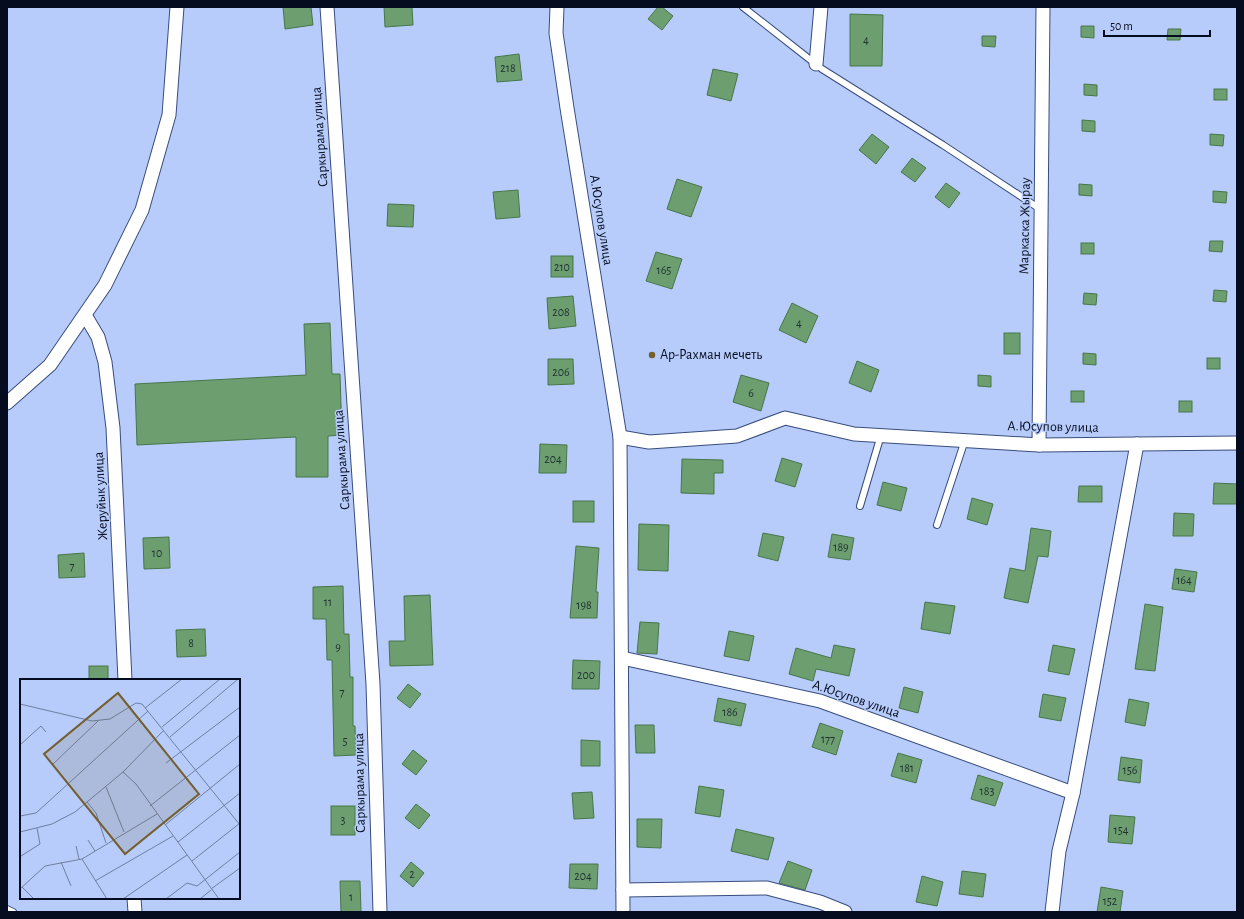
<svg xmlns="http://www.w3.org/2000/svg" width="1244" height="919" font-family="'Alegreya Sans',sans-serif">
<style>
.building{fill:#6d9e6f;stroke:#47764a}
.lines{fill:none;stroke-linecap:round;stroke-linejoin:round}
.service-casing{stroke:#384d7d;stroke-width:8}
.minor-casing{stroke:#384d7d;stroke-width:15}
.service{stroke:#fff;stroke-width:6}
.minor{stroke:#fff;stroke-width:13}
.poi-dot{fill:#745f2e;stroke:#b7ccfa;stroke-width:1.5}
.labels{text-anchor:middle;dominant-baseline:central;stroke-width:3;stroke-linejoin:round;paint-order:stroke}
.number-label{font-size:12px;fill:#1f3033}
.street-label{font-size:14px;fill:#050c1f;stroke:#b7ccfa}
.poi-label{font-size:14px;fill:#050c1f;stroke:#b7ccfa;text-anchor:start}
.inset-road{fill:none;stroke:#707fa2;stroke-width:1}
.view{fill:#745f2e;fill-opacity:0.15;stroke:#745f2e;stroke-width:2}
.inset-edge{fill:none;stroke:#050c1f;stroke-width:2}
</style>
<rect width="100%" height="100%" fill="#b7ccfa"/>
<g class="building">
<path d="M283 7H311L313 25 285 29Z"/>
<path d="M384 7H412L413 25 385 27Z"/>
<path d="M658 7H662L673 16 662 30 648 19Z"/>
<path d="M850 14 883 15 882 66H850Z"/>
<path d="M1081 26H1094V38L1081 37Z"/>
<path d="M1168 29H1181L1180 40H1167Z"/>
<path d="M982 36H996L995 47 982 46Z"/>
<path d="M519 54 522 80 497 82 495 57Z"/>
<path d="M713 69 738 74 731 101 707 95Z"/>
<path d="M1084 84 1097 85V96L1084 95Z"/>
<rect x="1214" y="89" width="13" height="11"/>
<path d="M1082 120 1095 121V132L1082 131Z"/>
<path d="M872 134 889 147 876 164 859 150Z"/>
<path d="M1210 134 1224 135 1223 146 1210 145Z"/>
<path d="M912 158 926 168 915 182 901 172Z"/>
<path d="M677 179 702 187 691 217 667 209Z"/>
<path d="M946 183 960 193 949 208 935 197Z"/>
<path d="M1079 184 1092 185V196L1079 195Z"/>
<path d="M518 190 520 217 496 219 493 192Z"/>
<path d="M1213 191 1227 192 1226 203 1213 202Z"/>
<path d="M388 204 414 205 413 227 387 226Z"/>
<path d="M1210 241H1223L1222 252 1209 251Z"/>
<rect x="1081" y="243" width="13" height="11"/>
<path d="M656 252 682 259 672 289 646 281Z"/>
<rect x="551" y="256" width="22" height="21"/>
<path d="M1214 290 1227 291 1226 302 1213 301Z"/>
<path d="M1084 293 1097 294 1096 305 1083 304Z"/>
<path d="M573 296 576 326 549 329 547 298Z"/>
<path d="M792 303 818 316 806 343 779 330Z"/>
<path d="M330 323 332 374H340L342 435 328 436V477H296V437L137 445 135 384 306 375 304 324Z"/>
<rect x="1004" y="333" width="16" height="21"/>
<path d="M1083 353 1096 354V365L1083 364Z"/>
<rect x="1207" y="358" width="13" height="11"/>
<path d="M548 359H573L574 384 548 385Z"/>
<path d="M857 361 879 370 871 392 849 383Z"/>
<path d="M741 375 769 383 761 411 733 402Z"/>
<path d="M978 375 991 376V387L978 386Z"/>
<rect x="1071" y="391" width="13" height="11"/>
<rect x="1179" y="401" width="13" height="11"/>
<path d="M540 444 567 445 566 473H539Z"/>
<path d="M782 458 802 464 795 487 775 481Z"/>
<path d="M682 459 723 460V473H714V494L681 493Z"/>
<path d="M883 482 907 488 901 511 877 505Z"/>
<path d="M1214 483 1237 484V504H1213Z"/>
<path d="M1079 486H1102V502H1078Z"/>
<path d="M972 498 993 504 987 525 967 519Z"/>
<rect x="573" y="501" width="21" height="21"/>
<path d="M1174 513 1194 514 1193 536H1173Z"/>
<path d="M639 524 669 525 668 571 638 570Z"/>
<path d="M1031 528 1051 531 1048 557 1038 556 1028 603 1004 598 1010 568 1025 571Z"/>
<path d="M763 533 784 537 778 561 758 556Z"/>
<path d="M832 534 854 538 850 560 828 557Z"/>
<path d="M169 537 170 568 144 569 143 538Z"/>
<path d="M576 546 599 548 596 592H598L597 618H570Z"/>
<path d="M84 553 85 577 59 578 58 555Z"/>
<path d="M1175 569 1197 572 1194 592 1172 589Z"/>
<path d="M343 586 344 634H349L350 677H353V726H355L356 755 334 756 332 660H327L326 619H313V587Z"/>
<path d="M430 595 433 665 390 666 389 641H405L404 596Z"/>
<path d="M925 602 955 606 950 634 921 629Z"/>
<path d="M1145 604 1163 607 1155 671 1135 669Z"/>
<path d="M640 622 659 623 657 654 637 653Z"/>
<path d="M205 629 206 656 177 657 176 630Z"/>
<path d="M729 631 754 636 749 661 724 656Z"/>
<path d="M834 645 855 649 849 676 816 669 813 681 789 674 796 648 831 658Z"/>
<path d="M1053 645 1075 649 1069 675 1048 671Z"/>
<path d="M573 660 600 661 599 689H572Z"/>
<rect x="89" y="666" width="19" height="14"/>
<path d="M408 684 421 694 410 708 397 698Z"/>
<path d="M904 687 923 692 918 713 899 708Z"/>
<path d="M1043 694 1066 698 1061 721 1039 717Z"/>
<path d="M718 698 746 704 741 726 714 721Z"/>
<path d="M1129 699 1149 703 1145 726 1125 722Z"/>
<path d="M820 723 843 731 836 755 812 747Z"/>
<path d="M635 725H654L655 753H636Z"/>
<path d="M581 740 600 741V766H581Z"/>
<path d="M413 750 427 761 416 775 402 764Z"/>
<path d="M898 753 922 760 916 783 891 776Z"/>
<path d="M1121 757 1142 760 1140 783 1118 780Z"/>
<path d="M978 775 1003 783 995 806 971 799Z"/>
<path d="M699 786 724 790 720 817 695 813Z"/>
<path d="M592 792 594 818 574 819 572 793Z"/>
<path d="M416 804 430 815 419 829 405 818Z"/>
<rect x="331" y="806" width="24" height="29"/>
<path d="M1110 815 1135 817 1132 844 1108 842Z"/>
<path d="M637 819H662L661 848 637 847Z"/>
<path d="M736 829 774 838 768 860 731 851Z"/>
<path d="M788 861 812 870 805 890 779 883Z"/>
<path d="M411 862 424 873 413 887 400 876Z"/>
<path d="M570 864H598L597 889 569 888Z"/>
<path d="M962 871 986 874 983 897 959 894Z"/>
<path d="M922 876 943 882 937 906 916 902Z"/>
<path d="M340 881H360L361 912H341Z"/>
<path d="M1101 887 1123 891 1120 912H1097Z"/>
</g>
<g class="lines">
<g class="service-casing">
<g id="service">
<path d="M743 7 822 69 943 145 1040 209"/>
<path d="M860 506 881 435"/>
<path d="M937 525 965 440"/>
<path d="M7 909 13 912"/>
</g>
</g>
<g class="minor-casing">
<g id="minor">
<path d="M327 7 373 684 380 912"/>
<path d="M557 7 556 33 567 108 620 437 623 912"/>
<path d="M816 64 821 7"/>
<path d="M85 315 98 337 105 362 113 428 125 680"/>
<path d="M7 403 50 365 105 285 142 210 169 115 177 7"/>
<path d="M620 437 649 442 737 436 785 418 854 434 1039 445 1237 443"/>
<path d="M1039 445 1043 7"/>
<path d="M622 658 820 701 1073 793"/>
<path d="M623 890 767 888 820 902 845 912"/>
<path d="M134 898 135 912"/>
<path d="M1052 912 1059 851 1073 793 1137 444"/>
</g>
</g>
<use href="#service" class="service"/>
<use href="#minor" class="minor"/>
</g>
<circle class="poi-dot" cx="652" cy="355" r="4"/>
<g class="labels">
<g class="number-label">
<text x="866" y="40">4</text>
<text x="508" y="68">218</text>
<text x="562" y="267">210</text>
<text x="664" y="270">165</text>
<text x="561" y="312">208</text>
<text x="799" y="323">4</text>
<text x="561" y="372">206</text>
<text x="751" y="393">6</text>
<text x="553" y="459">204</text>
<text x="841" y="547">189</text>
<text x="157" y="553">10</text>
<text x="72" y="566">7</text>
<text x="1184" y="580">164</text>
<text x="328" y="602">11</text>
<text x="584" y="605">198</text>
<text x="191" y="643">8</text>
<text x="338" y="647">9</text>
<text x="586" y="675">200</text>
<text x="342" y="692">7</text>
<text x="730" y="712">186</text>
<text x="828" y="739">177</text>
<text x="345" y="741">5</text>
<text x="907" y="768">181</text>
<text x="1130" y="770">156</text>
<text x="987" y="791">183</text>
<text x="343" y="820">3</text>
<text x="1121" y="830">154</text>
<text x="412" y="874">2</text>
<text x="583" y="876">204</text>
<text x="351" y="897">1</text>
<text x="1110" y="901">152</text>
</g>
<g class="street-label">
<text transform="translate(320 137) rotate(-94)">Саркырама улица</text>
<text transform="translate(601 220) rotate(81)">А.Юсупов улица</text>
<text transform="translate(1025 226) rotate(-89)">Маркаска Жырау</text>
<text transform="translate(1053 427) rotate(1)">А.Юсупов улица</text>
<text transform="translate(342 460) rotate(-94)">Саркырама улица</text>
<text transform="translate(101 496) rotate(-93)">Жеруйык улица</text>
<text transform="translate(856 699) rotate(19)">А.Юсупов улица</text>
<text transform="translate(360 783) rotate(-91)">Саркырама улица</text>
</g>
<g class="poi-label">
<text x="660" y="355">Ар-Рахман мечеть</text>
</g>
</g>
<g transform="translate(20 679)">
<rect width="220" height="220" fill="#b7ccfa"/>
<path class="inset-road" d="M0 25 72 42 90 40 116 24 122 25 220 146M125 29 162 0M142 48 200 0M150 58 218 0M0 66 21 47 26 53M146 84 220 28M32 86 78 42M103 93 116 105 199 220M86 108 104 153M67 123 76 134 86 164M130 127 220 56M0 137 16 134 128 32M145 146 220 85M0 153 32 145 55 133 103 93 144 51M68 161 75 172M158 163 220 114M56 167 59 180M1 177 20 165 17 149M62 180 87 220M172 182 220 144M41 183 51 207M75 202 153 157M2 208 14 220M0 210 25 187 62 180 137 135M191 210 220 189M103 220 167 176M146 220 167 204 177 207 220 173M180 220 191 211"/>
<path class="view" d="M98 14 179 115 105 175 24 75Z"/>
<rect width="220" height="220" class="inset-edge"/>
</g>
<rect width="1244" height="919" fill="none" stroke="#050c1f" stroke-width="16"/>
<path d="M1104 30v6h106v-6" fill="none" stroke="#050c1f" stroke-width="2"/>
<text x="1110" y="30" font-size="12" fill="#050c1f" stroke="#b7ccfa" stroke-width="3" paint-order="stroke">50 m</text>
</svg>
